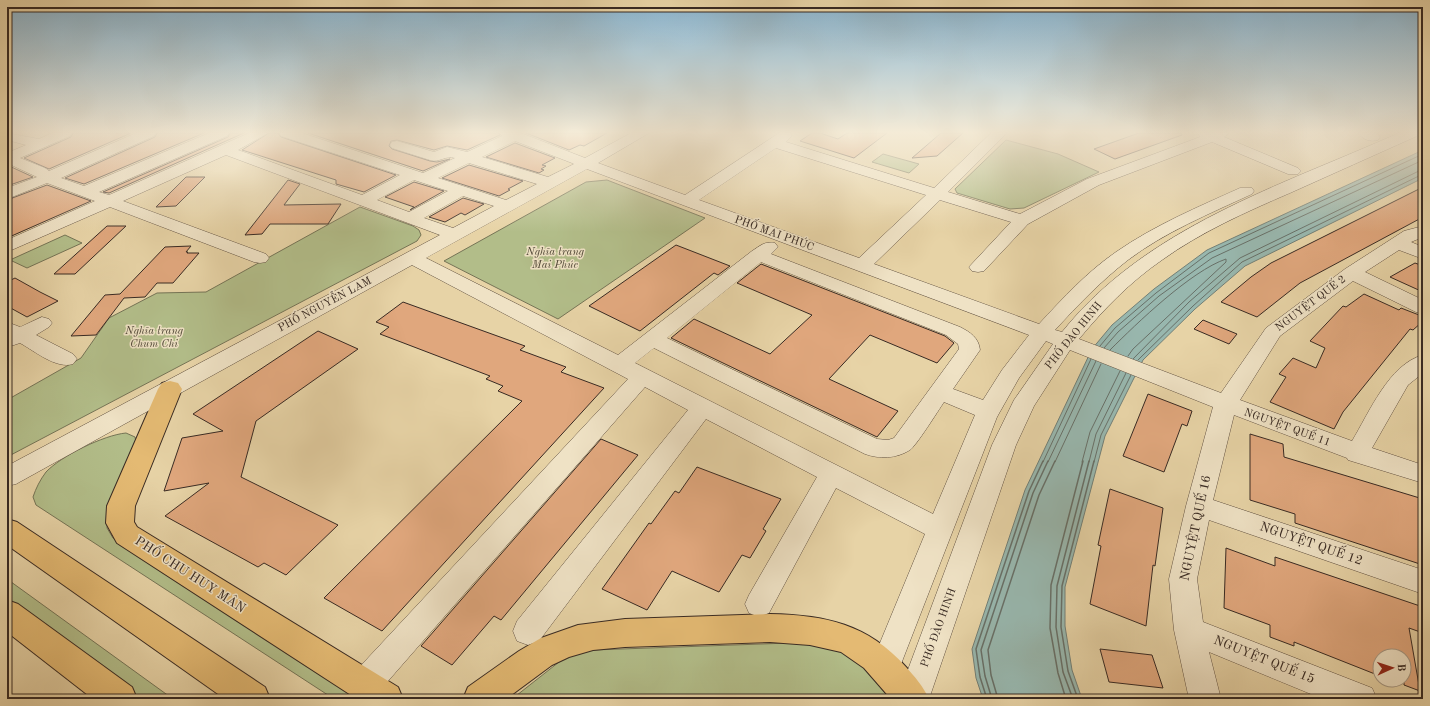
<svg xmlns="http://www.w3.org/2000/svg" width="1430" height="706" font-family="'Old Standard TT',serif">
<style>
.green{fill:#b2bd89;stroke:#757456}
.water{fill:#98b7ae;stroke:#727f76}
.lines{fill:none;stroke-linecap:round;stroke-linejoin:round}
.shore-far1{stroke:#687068;stroke-width:1}
.shore{stroke:#687068;stroke-width:1.5}
.building{fill:#e0a77d;stroke:#382a23}
.minor-casing{stroke:#645444;stroke-width:1}
.major-casing{stroke:#382a23;stroke-width:2}
.minor{fill:#efe2c5;fill-rule:evenodd}
.major{fill:#e4ba73;fill-rule:evenodd}
.labels{text-anchor:middle;dominant-baseline:central;stroke-width:3;stroke-linejoin:round;paint-order:stroke}
.street-label{font-size:11px;fill:#382a23;stroke:#efe2c5}
.park-label{font-size:11px;font-style:italic;fill:#504737;stroke:#efe2c5}
.near-street-label{font-size:13px;fill:#382a23;stroke:#efe2c5}
</style>
<rect width="100%" height="100%" fill="#e7d3a6"/>
<filter id="stains"><feTurbulence type="fractalNoise" baseFrequency=".005" numOctaves="4"/><feColorMatrix values="0 0 0 0 .2 0 0 0 0 .09 0 0 0 0 .02 0 0 0 .5 -.17"/></filter>
<radialGradient id="worn" r=".72"><stop offset=".6" stop-color="#630" stop-opacity="0"/><stop offset="1" stop-color="#630" stop-opacity=".3"/></radialGradient>
<g class="green">
<path d="M1006 140 1058 154 1099 172 1024 208 1010 209 957 193 955 189Z"/>
<path d="M883 154 919 164 909 173 872 162Z"/>
<path d="M607 180 705 218 558 319 444 261 586 182Z"/>
<path d="M360 207 413 226 419 230 421 235 417 241 7 457V400L81 358 109 318 157 293 206 292Z"/>
<path d="M65 235 82 243 27 268 10 260Z"/>
<path d="M126 433 135 437 136 442 108 514 107 528 113 538 365 699H334L36 505 33 497C36 488 40 480 46 472 61 456 104 435 126 433Z"/>
<path d="M7 579 173 699H141L7 600Z"/>
<path d="M818 642C825 644 832 646 839 648 861 657 877 680 889 699H512L559 662 576 653 593 650Z"/>
</g>
<path class="water" d="M1423 150V178L1245 266 1195 309 1143 360 1105 436 1065 587V626L1072 670 1082 699H983L976 678 972 649 1025 490 1092 349 1112 325 1154 289 1207 250Z"/>
<g class="lines">
<g class="shore-far1">
<path d="M1100 346 1115 328 1156 293 1209 253 1423 154"/>
<path d="M1104 348 1118 332 1159 296 1212 258 1423 160"/>
<path d="M1110 350C1137 323 1191 271 1226 259V262L1133 349 1128 356"/>
<path d="M1133 359 1189 302 1240 258 1423 169"/>
<path d="M1138 360 1193 306 1242 262 1423 174"/>
<path d="M1043 462 1091 359"/>
<path d="M1048 462 1096 361"/>
<path d="M1055 462 1101 364"/>
<path d="M1082 462 1090 432 1120 371"/>
<path d="M1089 462 1096 434 1126 373"/>
<path d="M1094 462 1101 435 1131 375"/>
</g>
<g class="shore">
<path d="M987 699 980 677 976 649 1029 491 1043 461"/>
<path d="M992 699 985 676 981 650 1033 493 1048 461"/>
<path d="M998 699 991 675 988 650 1039 495 1055 461"/>
<path d="M1066 699 1058 673 1050 628 1051 585 1083 461"/>
<path d="M1073 699 1063 672 1056 627 1057 586 1089 461"/>
<path d="M1078 699 1068 671 1061 627 1062 586 1094 461"/>
</g>
</g>
<g class="building">
<path d="M73 133H131L49 169 24 158 71 137Z"/>
<path d="M157 133H204L84 184 65 178 155 137Z"/>
<path d="M230 133H244L109 193 103 192 228 137Z"/>
<path d="M269 133H278L281 137 396 175 364 192 336 184V180L242 150Z"/>
<path d="M308 133H499L500 135 467 150 447 146 434 150 397 140 391 141 389 146 392 149 430 161 437 162 450 159 423 171Z"/>
<path d="M526 133H607L584 146 580 145 569 150Z"/>
<path d="M812 133H820L838 139 847 133H887L854 158 800 141Z"/>
<path d="M941 133H963L937 156 912 158Z"/>
<path d="M1139 133H1181L1182 135 1115 159 1094 149Z"/>
<path d="M515 143 555 158 542 165 546 166 541 169 544 170 539 173 486 157Z"/>
<path d="M7 165 33 177 7 186Z"/>
<path d="M469 165 523 181 508 189 510 190 499 196 442 178Z"/>
<path d="M186 177H205L176 206 156 207Z"/>
<path d="M288 180 300 184 284 205 341 204 328 224H270L262 234 245 235Z"/>
<path d="M414 182 444 191 410 210 414 207 385 197Z"/>
<path d="M47 185 91 201 7 238V200Z"/>
<path d="M1423 187V217L1300 283 1257 317 1221 302 1251 277 1271 263Z"/>
<path d="M463 198 484 204 465 215 461 213 445 222 429 217Z"/>
<path d="M107 226H126L75 274H54Z"/>
<path d="M676 245 730 266 718 275 714 273 640 331 589 306Z"/>
<path d="M191 246 186 252H188L187 253H199L173 283H157L145 297 124 298 96 335 71 336 105 295 120 294 165 247Z"/>
<path d="M1415 263 1423 266V292L1390 277Z"/>
<path d="M761 264 945 336 954 343 937 363 870 335 829 379 898 411 877 437 671 338 694 319 770 354 812 315 737 283Z"/>
<path d="M15 278 40 292 58 301 27 317 7 306V282Z"/>
<path d="M1364 294 1399 310 1401 308 1419 315 1422 322 1413 330 1410 329 1343 412 1334 429 1270 402 1286 377 1279 374 1293 358 1316 368 1325 348 1310 341 1343 306 1346 307Z"/>
<path d="M403 302 525 346 520 350 566 367 561 372 604 388 382 631 324 598 522 401 498 391 503 386 486 379 490 376 380 334 389 327 376 322Z"/>
<path d="M1203 320 1237 334 1229 344 1194 329Z"/>
<path d="M318 331 358 349 256 421 241 477 338 525 286 575 264 563 258 567 165 516 209 483 164 491 182 438 223 431 193 414Z"/>
<path d="M1148 394 1192 411 1187 426 1182 424 1164 472 1123 456Z"/>
<path d="M1250 434 1283 444 1284 457 1423 499V565L1295 523V514L1250 500Z"/>
<path d="M601 439 638 455 501 620 494 616 452 665 421 646Z"/>
<path d="M697 467 781 499 763 529 766 531 750 558 742 555 719 592 672 571 647 610 602 589 649 523 651 524 675 491 679 493Z"/>
<path d="M1110 489 1163 508 1155 566 1153 565 1146 626 1090 604 1101 546 1098 545Z"/>
<path d="M1226 548 1275 566V557L1423 607V633L1409 628 1420 691 1404 685V656H1380V676L1294 642V646L1270 637V625L1224 608Z"/>
<path d="M1100 649 1152 655 1163 688 1109 682Z"/>
</g>
<g class="lines">
<g class="minor-casing">
<g id="minor">
<path d="M7 133 39 139 52 133H72L70 136 20 158 45 168 49 171 136 133H156L154 136 61 178 84 186 209 133H229L227 136 99 192 109 195 249 133H268L238 150 362 195 400 175 281 136 279 133H302L423 173 455 158C445 155 440 163 430 160L392 148 390 145 392 142 397 141 434 152 447 147 467 152 502 136 500 133H521L585 158 631 133H649L598 163 685 195 779 133H790L792 136 786 142 934 188 991 133H1007L948 192 1020 214 1087 179 1200 137 1198 133H1229L1224 137 1298 168 1301 171 1298 174H1288L1212 142 1099 185 1028 224 984 271 978 272 972 271 969 267 1011 222 940 200 874 264 1039 324C1063 298 1087 272 1116 252 1155 225 1198 207 1240 188H1252L1254 191 1252 194C1209 214 1165 232 1128 260 1101 281 1078 305 1055 330L1062 332C1146 227 1280 186 1399 133H1419L1417 136C1375 155 1332 174 1290 193 1246 212 1201 232 1162 260 1130 282 1104 309 1079 339L1221 393 1266 328 1345 269 1404 231 1423 226V237L1411 242 1423 247V259L1399 250 1365 272 1423 300V314L1416 312 1353 281 1280 336 1240 400 1352 441C1369 413 1389 364 1423 355V373L1408 385 1372 448 1423 465V483L1348 460 1347 458 1234 415 1213 500 1423 570V594L1209 520 1197 579 1203 622 1372 688 1377 699H1323L1209 652 1221 699H1189L1174 630 1169 579 1186 506 1213 407 1070 350 1034 406 1016 445 929 699H897L992 445 1014 400 1053 344 1046 341 1019 378 997 417 896 677 885 682 874 677 870 667 925 534 836 488 769 613 759 617 749 613 745 604 749 595 817 477 706 419 539 641 528 645 517 641 513 631 517 621 688 410 645 387 375 696 367 699 353 696 348 685 353 674 628 379 412 265 16 484 7 486V466L440 235 226 155 123 201 266 254 269 258 266 262 260 263 254 262 110 207 7 252V240L95 201 47 183 7 199V188L37 177 7 163V153L26 145 7 140ZM515 141 572 163 574 164 548 177 482 157ZM776 148 926 195 859 258 699 200ZM469 163 537 184 506 200 438 178ZM587 169 1029 335 1002 370 983 400 953 389 980 350C979 338 970 332 960 327L771 254 778 247 775 243C764 241 760 246 752 251L618 355 426 258ZM414 180 448 191 409 212 377 200ZM463 196 494 206 453 228 424 218ZM761 262 946 335 958 344 959 349 894 438 888 440 877 439 667 338ZM654 348 865 454C879 459 896 459 910 450 916 446 938 411 944 402L975 415 933 514 635 363Z"/>
<path d="M1358 133H1377L1380 137 1378 140C1371 142 1363 140 1358 133Z"/>
<path d="M42 317 49 319 52 323 49 327 36 335 73 354 77 359 73 364C56 369 36 352 20 343L11 346 7 345V322L20 327Z"/>
</g>
</g>
<g class="major-casing">
<g id="major">
<path d="M170 381 178 383 182 389 135 506 134 522 137 527 398 687 403 699H357L117 543 106 523 107 506 158 389 162 383Z"/>
<path d="M7 519 17 522 265 687 270 699H225L7 545Z"/>
<path d="M7 600 18 604 132 687 137 699H93L7 632Z"/>
<path d="M770 614C825 615 868 624 906 667 915 677 923 686 929 699H891L864 668 841 652 810 645 770 642 625 647 593 650 569 657 552 665 506 699H463L468 687 519 651 541 638 578 625 625 619Z"/>
</g>
</g>
<use href="#minor" class="minor"/>
<use href="#major" class="major"/>
</g>
<linearGradient id="sky" x2="0" y2="1"><stop stop-color="#88b5d1"/><stop offset="0.57" stop-color="#f4ebd7"/><stop offset="1" stop-color="#f4ebd7" stop-opacity="0"/></linearGradient>
<rect width="1430" height="232" fill="url(#sky)"/>
<g class="labels">
<g class="street-label">
<text transform="translate(774 234) rotate(20)">PHỐ MAI PHÚC</text>
<text transform="translate(1311 304) rotate(-37)">NGUYỆT QUẾ 2</text>
<text transform="translate(325 305) rotate(-28)">PHỐ NGUYỄN LAM</text>
<text transform="translate(1074 336) rotate(-51)">PHỐ ĐÀO HINH</text>
<text transform="translate(1287 428) rotate(20)">NGUYỆT QUẾ 11</text>
<text transform="translate(939 628) rotate(-70)">PHỐ ĐÀO HINH</text>
</g>
<g class="park-label">
<text x="555" y="252">Nghĩa trang<tspan x="555" dy="13">Mai Phúc</tspan></text>
<text x="154" y="331">Nghĩa trang<tspan x="154" dy="13">Chum Chi</tspan></text>
</g>
<g class="near-street-label">
<text transform="translate(1196 528) rotate(-78)">NGUYỆT QUẾ 16</text>
<text transform="translate(1311 544) rotate(19)">NGUYỆT QUẾ 12</text>
<text transform="translate(190 575) rotate(33)">PHỐ CHU HUY MÂN</text>
<text transform="translate(1264 660) rotate(22)">NGUYỆT QUẾ 15</text>
</g>
</g>
<rect width="1430" height="706" fill="none" stroke="#e7d3a6" stroke-width="24"/>
<rect x="8" y="8" width="1414" height="690" fill="none" stroke="#382a23" stroke-width="2"/>
<rect x="12" y="12" width="1406" height="682" fill="none" stroke="#382a23"/>
<g transform="translate(1392 668) rotate(87)"><circle r="19" fill="#efe2c5" stroke="#a69884"/>
<path d="M0-3L7 15L0 10L-7 15Z" fill="#8f2418"/>
<text y="-6" font-size="11" font-weight="bold" text-anchor="middle" fill="#382a23">B</text>
</g>
<rect width="100%" height="100%" filter="url(#stains)"/>
<rect width="100%" height="100%" fill="url(#worn)"/>
</svg>
